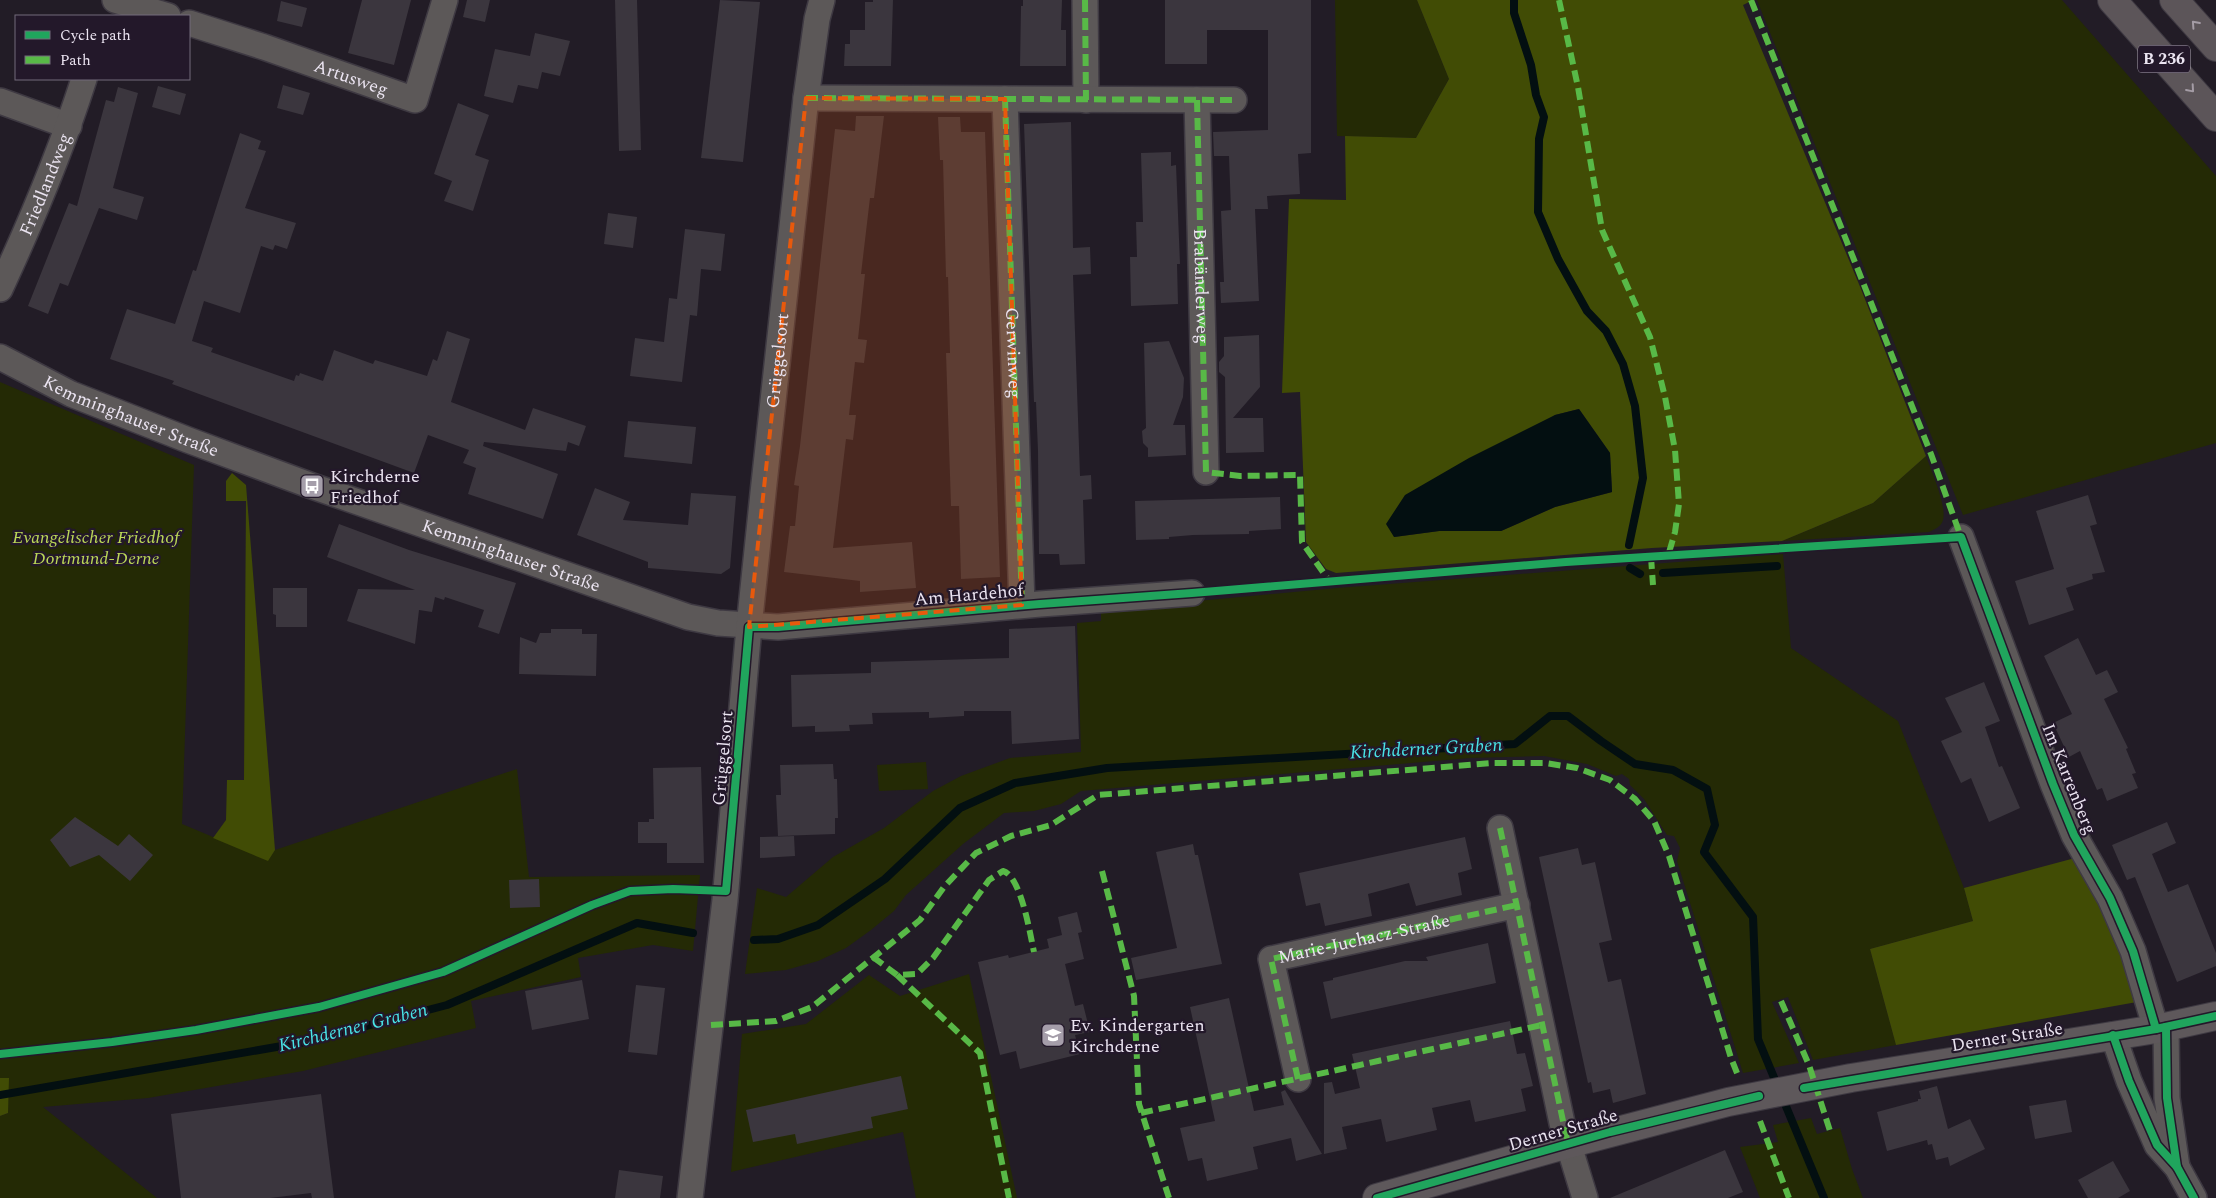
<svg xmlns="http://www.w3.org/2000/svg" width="2216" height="1198" font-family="Spectral,serif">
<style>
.green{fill:#242a05}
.forest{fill:#414c05;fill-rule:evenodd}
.water{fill:#030f11}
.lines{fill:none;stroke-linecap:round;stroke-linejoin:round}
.stream{stroke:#030f11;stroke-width:8}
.building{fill:#3b363e}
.minor-casing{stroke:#3e3942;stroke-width:28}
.major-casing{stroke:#3e3942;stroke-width:30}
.highway-casing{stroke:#3e3942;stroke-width:30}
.minor{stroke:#5c5858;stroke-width:25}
.major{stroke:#5e585b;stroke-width:28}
.highway{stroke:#5c5559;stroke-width:28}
.quiet{stroke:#58b947;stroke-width:6;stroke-dasharray:12 6;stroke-linecap:butt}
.cycleway-casing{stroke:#23182a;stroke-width:11}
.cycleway{stroke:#20a55d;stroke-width:8}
.oneway{stroke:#a49ca5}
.marked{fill:#e8590c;fill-opacity:0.2;stroke:#e8590c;stroke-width:4;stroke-dasharray:10 6;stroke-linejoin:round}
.labels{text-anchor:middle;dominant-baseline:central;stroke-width:4.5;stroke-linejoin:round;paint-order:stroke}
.shield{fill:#23182a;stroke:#afa7b5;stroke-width:1}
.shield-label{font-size:16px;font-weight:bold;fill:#ebe4f1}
.street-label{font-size:18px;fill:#ebe4f1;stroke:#23182a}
.poi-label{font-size:18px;fill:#ebe4f1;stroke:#23182a;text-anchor:start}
.park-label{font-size:18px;font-style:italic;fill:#bcd857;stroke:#23182a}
.water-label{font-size:19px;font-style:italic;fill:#49e3e7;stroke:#23182a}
</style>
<rect width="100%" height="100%" fill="#221c26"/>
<g class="green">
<path d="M1335 0H1417L1449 79 1416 138 1337 136Z"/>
<path d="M1757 0H2062L2216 176V443L1963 515Z"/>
<path d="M0 382 194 465 182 824 268 860 275 850 517 769 529 877 700 875 693 951 653 945 578 958 581 977 471 1001 476 1028 303 1071 148 1098 43 1107 157 1198H0V1116L8 1113V1078H0Z"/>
<path d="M1926 456C1931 470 1947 506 1943 520 1941 527 1935 529 1929 532L1782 541 1873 503Z"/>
<path d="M1783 554 1791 648 1898 721 1964 888 1973 921 1870 949 1896 1045 1813 1060 1788 997 1772 1002 1799 1063 1743 1073 1677 861 1680 848 1674 836 1667 835 1644 799 1630 785 1629 779 1622 774 1616 776 1587 764 1544 756 1470 758 1081 791 1061 804 1034 811 1004 813 963 844 906 895 894 911 871 930 846 948 818 961 786 970 745 974 757 888 786 897 833 857 884 828 933 791 961 776 1010 758 1081 752 1077 623 1101 621V610L1337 588Z"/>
<path d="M926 762 928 789 879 791 877 765Z"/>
<path d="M969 974 1017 1198H916L903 1132 731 1172 742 1034 806 1024 869 975 900 996Z"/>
<path d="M1811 1118 1817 1134 1840 1128 1852 1169 1863 1198H1760L1740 1147 1778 1142 1773 1125Z"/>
</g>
<g class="forest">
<path d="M1417 0H1753L1743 5 1861 289 1926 456 1873 503 1782 541 1652 548 1336 573 1326 569 1306 542 1300 392 1282 393 1289 199 1346 200 1345 136 1416 138 1449 79ZM1579 409 1610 453 1612 492 1555 507 1501 531H1439L1394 537 1555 415Z"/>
<path d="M232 473 246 485 275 850 268 861 213 838 226 820 227 780H244L246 501H226V481Z"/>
<path d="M2075 858 2105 912 2137 1002 1896 1045 1870 949 1973 921 1964 888Z"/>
<path d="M0 1078H9L8 1113 0 1116Z"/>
</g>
<path class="water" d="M1579 409 1610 453 1612 492 1555 507 1501 531H1439L1394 537 1386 524 1405 495 1469 458 1555 415Z"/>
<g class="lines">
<g class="stream">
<path d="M1514 0V13L1531 65 1536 95 1544 117 1539 139 1538 212 1558 259 1587 311 1606 331 1623 364 1635 406 1643 478 1629 545"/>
<path d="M1630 568 1640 574"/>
<path d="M1663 573 1777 566"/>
<path d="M754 940 778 939 818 925 885 879 960 808 1015 783 1107 768 1515 744 1550 716H1568L1601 741 1635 764 1673 770 1707 789 1715 825 1704 852 1753 917 1758 1039 1824 1198"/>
<path d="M0 1095 305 1042 447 1005 637 923 693 933"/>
</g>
</g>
<g class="building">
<path d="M362 0H411L394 65 348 53Z"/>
<path d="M467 0H490L485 22 463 17Z"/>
<path d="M615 0H637L641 150 619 151Z"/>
<path d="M720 0 760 2 743 162 701 158Z"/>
<path d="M873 0H893L891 66H844L845 44H850V30H865V2H873Z"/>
<path d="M1023 0H1062L1061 30H1066V66H1020L1021 6H1023Z"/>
<path d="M1165 0H1311V153L1298 154 1300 194 1267 196 1268 209H1255L1259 301 1221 303 1220 282H1224L1221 211 1231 210 1229 156H1214L1213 132 1268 130V30H1207V64H1165Z"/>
<path d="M281 1 307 8 302 27 277 21Z"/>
<path d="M535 33 570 41 560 76 542 72 538 89 518 85 513 103 484 96 495 49 530 56Z"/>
<path d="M283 85 310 93 303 115 277 108Z"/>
<path d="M158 86 186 94 180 115 152 107Z"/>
<path d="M118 87 138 93 113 188 144 197 137 220 99 208 68 286 60 283 48 314 28 306 69 203 77 206 106 100 114 102Z"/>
<path d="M458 103 489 115 475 155 489 160 473 211 444 201 452 181 434 174Z"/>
<path d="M856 116H884L874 198H870L861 274H865L858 339 867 340 864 363 855 362 849 415H856L853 440 846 439 833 548 912 542 916 588 860 592V581L784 572 790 526H795L799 486 794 485 800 446 835 129 855 131Z"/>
<path d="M938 117H960L961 132H985L1000 577 961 579 959 506H951L946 353H950L948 277H946L943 160H940Z"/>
<path d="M1071 122 1073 248 1090 247 1091 274 1073 275 1080 476 1091 475 1092 499 1083 500 1085 564 1060 565 1059 554H1039L1038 451 1036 402H1034L1024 124Z"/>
<path d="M240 133 261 141 258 149 266 151 245 208 296 223 287 249 275 245 273 250 261 246 240 313 204 301 192 341 213 348 211 352 294 381 296 375 299 376 300 373 323 381 334 350 373 364 375 360 427 376 433 359 437 361 447 331 470 339 451 402 525 430 533 408 586 426 579 446 568 442 566 451 484 442 483 446 558 474 543 519 468 494 476 468 463 463 469 450 428 435 414 473 172 384 174 381 110 359 127 309 175 324 193 270 196 271Z"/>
<path d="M1171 152V166L1176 165 1180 264H1177L1178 304 1131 306 1130 257H1137L1136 222H1143L1141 153Z"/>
<path d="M608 213 637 217 633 248 604 244Z"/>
<path d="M685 229 725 234 721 271 701 269 697 316 690 315 682 382 630 376 635 338 664 342 669 298 677 299Z"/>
<path d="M1259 335 1260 387 1233 418H1263L1264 452 1226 453 1225 377 1219 372V362L1224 356V337Z"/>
<path d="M1169 341 1184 378 1183 397 1173 425H1185L1186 455 1148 457V448L1143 443 1142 431 1146 428 1144 343Z"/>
<path d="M628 421 696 427 692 464 624 457Z"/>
<path d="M595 488 630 502 623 520 688 525 691 493 736 496 730 568 721 574 648 568V562L577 535Z"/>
<path d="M2088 495 2097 524 2090 526 2105 572 2092 574 2093 579 2066 588 2074 610 2029 625 2015 581 2054 569 2036 511Z"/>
<path d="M1280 497 1281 529 1249 531V534L1193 535 1169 537V539L1136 540 1135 501Z"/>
<path d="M339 524 409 550 516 583 499 634 478 627 484 610 445 597 444 600 435 597 432 612 419 610 415 644 347 621 358 589 415 590 327 557Z"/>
<path d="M273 588H307V627H276V615L273 614Z"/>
<path d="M1075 626 1079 739 1012 744 1011 711H964V716L929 718V712L872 713 873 724 849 725 850 731 815 732V726L792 727 791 675 871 673V662L1009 658V629Z"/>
<path d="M551 629H582V634H597L596 676 519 674 520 637 536 643 540 633H551Z"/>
<path d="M2078 638 2096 675 2107 670 2118 692 2104 699 2128 748 2126 749 2136 773 2132 774 2138 788 2107 801 2102 788 2097 790 2080 751 2069 757 2053 723 2072 714 2044 656Z"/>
<path d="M1984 682 2000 721 1985 727 1999 767 2002 766 2020 808 1989 822 1971 778 1961 783 1941 741 1962 732 1945 698Z"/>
<path d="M833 764 834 779H837L838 818H835V834L778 836 776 795H781L780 765Z"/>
<path d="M701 767 704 863H667V843H638V822H649V819H654L653 768Z"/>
<path d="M75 817 118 846 129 834 153 855 130 881 99 855 70 867 50 840Z"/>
<path d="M2167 822 2176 843 2152 854 2168 892 2188 884 2216 953V966L2177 982 2135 877 2127 880 2112 845Z"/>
<path d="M794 836 795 856 760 858V837Z"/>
<path d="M1465 837 1472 869 1458 873 1462 895 1416 906 1409 883 1368 894 1372 916 1325 926 1320 903 1306 906 1299 873Z"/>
<path d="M1193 844 1195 855H1198L1222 964 1136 980 1131 958 1177 948 1156 852Z"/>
<path d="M1578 848 1582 865 1595 862 1612 940 1599 943 1608 982 1621 979 1646 1094 1613 1103 1610 1089 1593 1093 1591 1082 1588 1083 1539 857Z"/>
<path d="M539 879 540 907 510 908 509 880Z"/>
<path d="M1077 912 1082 932 1078 933 1084 959 1065 964 1075 1006 1083 1004 1090 1032 1075 1035 1080 1054 1020 1069 1016 1051 1000 1055 978 962 1008 955 1009 958 1049 948 1047 939 1062 935 1058 917Z"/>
<path d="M1488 943 1496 983 1331 1019 1323 982 1333 980V978L1405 961H1428L1426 957Z"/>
<path d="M582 980 589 1019 532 1030 525 991Z"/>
<path d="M636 985 665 988 657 1055 628 1052Z"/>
<path d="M1229 998 1254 1111 1284 1105 1281 1092 1285 1090 1322 1154 1296 1161 1291 1138 1253 1147 1258 1169 1207 1181 1202 1158 1188 1161 1180 1128 1215 1121 1190 1007Z"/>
<path d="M1510 1021 1517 1054 1525 1053 1533 1086 1521 1089 1526 1111 1475 1122 1470 1100 1432 1108 1437 1130 1386 1142 1381 1119 1342 1127 1347 1149 1324 1154V1083L1332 1082 1335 1094 1360 1088 1352 1054Z"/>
<path d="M901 1076 908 1109 871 1117 873 1128 797 1144 795 1134 753 1142 746 1110Z"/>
<path d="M1937 1086 1948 1129 1970 1119 1985 1149 1950 1166 1948 1157 1936 1160 1932 1144 1928 1145 1927 1140 1887 1151 1877 1112 1918 1101V1099H1921L1919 1091Z"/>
<path d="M321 1094 334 1198H312L311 1193 270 1198H181L171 1114Z"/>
<path d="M2066 1100 2072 1132 2035 1139 2029 1106Z"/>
<path d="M1725 1150 1743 1192 1728 1198H1610Z"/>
<path d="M2113 1161 2130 1191 2118 1198H2088L2078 1180Z"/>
<path d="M619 1170 663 1176 660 1198H615Z"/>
</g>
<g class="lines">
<g class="minor-casing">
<g id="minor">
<path d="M115 0 168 16"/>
<path d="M1085 0 1086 100"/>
<path id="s1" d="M189 23 264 47 415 100 445 0"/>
<path d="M806 98 1234 100"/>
<path d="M1005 99 1022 605"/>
<path id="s2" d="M1197 100 1206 472"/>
<path d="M0 101 69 126"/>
<path id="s3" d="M0 289C32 220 61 151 84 79"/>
<path id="s4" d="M0 357 71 394 188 440 312 486 688 617 718 623 778 627 1040 604 1192 593"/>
<path d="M1961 537 2053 784 2074 835 2110 898 2133 951 2156 1029"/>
<path d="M1500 828 1562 1123 1585 1198"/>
<path d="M2166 1027 2167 1098 2177 1167"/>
<path d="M2113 1035 2129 1081 2157 1145 2177 1167 2194 1198"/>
<path d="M1298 1079 1271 959 1517 905"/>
<path id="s5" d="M690 1198 725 900 749 627 763 493 806 98 817 19 822 0"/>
</g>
</g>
<g class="major-casing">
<path id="major" d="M1377 1198 1568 1144 1728 1102 1851 1078 2156 1029 2216 1016"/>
</g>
<g class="highway-casing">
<g id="highway">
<path d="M2112 0 2216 117"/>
<path d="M2174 0 2216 47"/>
</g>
</g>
<use href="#minor" class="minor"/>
<use href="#major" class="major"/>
<use href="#highway" class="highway"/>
<g class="quiet">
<path d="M1085 0 1086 100"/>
<path d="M1559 0 1578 87 1602 230 1650 337 1665 397 1675 450 1679 504 1675 532 1668 556"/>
<path d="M1751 0 1931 454 1961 537H1958"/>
<path d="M806 98 1234 100"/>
<path id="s6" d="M1005 99 1022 605"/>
<path d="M1197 100 1206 472 1240 476 1300 475 1302 542 1330 582"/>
<path d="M1651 557 1653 585"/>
<path d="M1500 828 1568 1144"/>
<path d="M1102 871 1134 996 1139 1104 1169 1198"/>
<path d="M873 957 897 975 917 974 933 958 989 880 1003 871C1021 876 1030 934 1034 952"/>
<path d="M897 975 980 1053 1009 1198"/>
<path d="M1781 1001 1809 1065 1830 1131"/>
<path d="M711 1025 776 1021 812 1007 920 920 944 887 976 853 1011 836 1051 825 1098 795 1493 763H1545L1577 768 1610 780 1635 799 1654 821 1669 856 1731 1058 1739 1078"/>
<path id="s7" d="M1298 1079 1271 959 1517 905"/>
<path d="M1141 1113 1542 1025"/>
<path d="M1760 1121 1789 1198"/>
</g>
<g class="cycleway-casing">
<g id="cycleway">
<path d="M2166 1027 2167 1098 2177 1167"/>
<path d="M2113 1035 2129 1081 2157 1145 2177 1167 2194 1198"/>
<path d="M0 1054 112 1042 196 1030 319 1007 443 972 592 905 630 891 673 889 726 891 749 627H778L1040 604 1192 593 1566 562 1961 537 2053 784 2074 835 2110 898 2133 951 2156 1029"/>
<path d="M1804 1088 2156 1029 2216 1016"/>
<path d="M1377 1198 1610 1132 1759 1096"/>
</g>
</g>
<use href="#cycleway" class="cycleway"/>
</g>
<defs><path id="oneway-chevron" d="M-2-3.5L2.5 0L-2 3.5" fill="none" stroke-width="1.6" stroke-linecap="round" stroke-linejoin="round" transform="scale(1.25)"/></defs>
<g class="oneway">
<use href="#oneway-chevron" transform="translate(2195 24) rotate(-132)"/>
<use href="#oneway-chevron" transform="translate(2191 89) rotate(49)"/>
</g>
<path class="marked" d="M806 98 1005 99 1022 605 749 627Z"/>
<defs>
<g id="bus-square" transform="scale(1.25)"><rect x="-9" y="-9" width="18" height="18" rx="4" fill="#a59eaa" stroke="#23182a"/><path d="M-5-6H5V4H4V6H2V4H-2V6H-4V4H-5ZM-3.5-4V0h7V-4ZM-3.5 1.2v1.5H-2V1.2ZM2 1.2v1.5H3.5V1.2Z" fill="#fff"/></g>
<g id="school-square" transform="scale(1.25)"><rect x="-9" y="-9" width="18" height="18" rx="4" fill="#a59eaa" stroke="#23182a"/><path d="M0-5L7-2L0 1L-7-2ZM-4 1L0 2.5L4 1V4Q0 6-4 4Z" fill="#fff"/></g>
</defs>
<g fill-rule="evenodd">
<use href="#bus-square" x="312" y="486"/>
<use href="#school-square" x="1053" y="1035"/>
</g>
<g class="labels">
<rect class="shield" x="2138" y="45.5" width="52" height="27" rx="4"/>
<g class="shield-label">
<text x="2164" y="59">B 236</text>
</g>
<g class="street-label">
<text stroke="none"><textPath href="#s1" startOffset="171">Artusweg</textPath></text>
<text stroke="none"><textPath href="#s3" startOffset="114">Friedlandweg</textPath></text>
<text stroke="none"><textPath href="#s2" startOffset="186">Brabänderweg</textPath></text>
<text stroke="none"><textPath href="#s6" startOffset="254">Gerwinweg</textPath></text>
<text stroke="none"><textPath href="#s5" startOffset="842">Grüggelsort</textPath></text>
<text stroke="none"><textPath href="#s4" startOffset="144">Kemminghauser Straße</textPath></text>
<text stroke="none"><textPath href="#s4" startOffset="549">Kemminghauser Straße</textPath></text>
<text transform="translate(969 595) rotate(-5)">Am Hardehof</text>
<text transform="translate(723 758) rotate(-85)">Grüggelsort</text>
<text transform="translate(2069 779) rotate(68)">Im Karrenberg</text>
<text stroke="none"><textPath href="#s7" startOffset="218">Marie-Juchacz-Straße</textPath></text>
<text transform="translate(2007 1037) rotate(-9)">Derner Straße</text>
<text transform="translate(1563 1130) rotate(-16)">Derner Straße</text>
</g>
<g class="poi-label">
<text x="330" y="476">Kirchderne<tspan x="330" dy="21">Friedhof</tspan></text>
<text x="1070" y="1025">Ev. Kindergarten<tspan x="1070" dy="21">Kirchderne</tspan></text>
</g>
<g class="park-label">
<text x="96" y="537">Evangelischer Friedhof<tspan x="96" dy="21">Dortmund-Derne</tspan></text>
</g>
<g class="water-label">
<text transform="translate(1426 749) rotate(-3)">Kirchderner Graben</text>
<text transform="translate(353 1028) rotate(-14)">Kirchderner Graben</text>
</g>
</g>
<rect x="15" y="15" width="175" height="65" fill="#23182a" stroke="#736a7a"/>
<rect x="25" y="31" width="25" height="8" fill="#20a55d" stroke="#736a7a"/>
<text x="60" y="40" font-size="15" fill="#ebe4f1">Cycle path</text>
<rect x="25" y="56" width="25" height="8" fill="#58b947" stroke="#736a7a"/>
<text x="60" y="65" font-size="15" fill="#ebe4f1">Path</text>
</svg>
